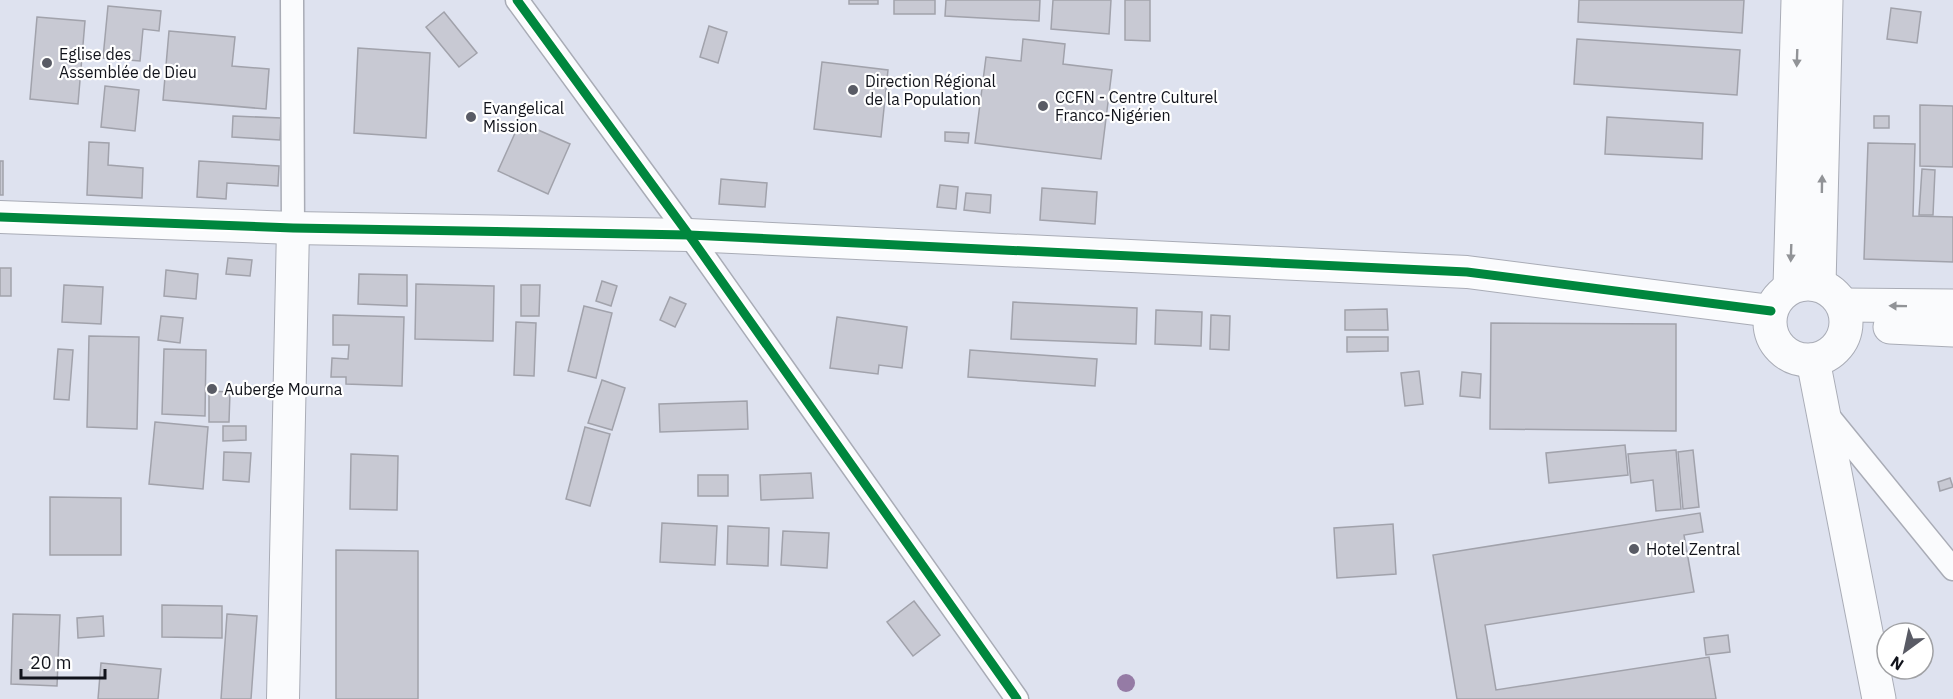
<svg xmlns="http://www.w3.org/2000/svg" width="1953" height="699" font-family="'IBM Plex Sans',sans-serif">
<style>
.building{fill:#c8c9d3;stroke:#a1a2ab;stroke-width:1.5}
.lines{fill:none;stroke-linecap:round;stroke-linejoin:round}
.street-casing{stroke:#a9acb6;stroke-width:25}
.secondary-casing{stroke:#a9acb6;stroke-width:34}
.highway-casing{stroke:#a9acb6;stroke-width:35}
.street{stroke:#fafbfd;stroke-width:22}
.secondary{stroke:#fafbfd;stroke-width:32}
.highway{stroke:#fafbfd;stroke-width:33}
.cycleway-casing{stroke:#fff;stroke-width:13}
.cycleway{stroke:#00873e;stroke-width:9}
.tree{fill:#957ba5}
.oneway{fill:#919397}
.poi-dot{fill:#595b65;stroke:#fff;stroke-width:2}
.labels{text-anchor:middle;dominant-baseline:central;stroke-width:4.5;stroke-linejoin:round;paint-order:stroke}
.poi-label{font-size:16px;fill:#11131b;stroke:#fff;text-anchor:start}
</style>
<rect width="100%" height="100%" fill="#dee2ef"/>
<g class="building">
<rect x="849" y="0" width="29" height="4"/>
<rect x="894" y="0" width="41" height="14"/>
<path d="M946 0H1040L1039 21 945 16Z"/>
<path d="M1053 0H1111L1109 34 1051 29Z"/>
<path d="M1125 0H1150V41L1125 40Z"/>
<path d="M1579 0H1744L1742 33 1578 22Z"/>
<path d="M108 6 161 11 159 31 143 29 140 61 103 58Z"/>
<path d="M1891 8 1921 12 1917 43 1887 39Z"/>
<path d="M444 12 477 53 459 67 426 27Z"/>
<path d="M37 17 85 21 78 104 30 99Z"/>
<path d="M709 26 727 32 718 63 700 57Z"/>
<path d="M169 31 235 37 232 66 269 69 266 109 163 100Z"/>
<path d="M1023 39 1065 44 1063 64 1112 70 1101 159 975 143 986 57 1021 61Z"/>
<path d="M1577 39 1740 50 1737 95 1574 84Z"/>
<path d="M358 48 430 53 426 138 354 133Z"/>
<path d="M822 62 888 70 881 137 814 129Z"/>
<path d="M105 86 139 90 135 131 101 127Z"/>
<path d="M1920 105 1953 106V167L1920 166Z"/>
<path d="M233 116 281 118 280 140 232 137Z"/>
<rect x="1874" y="116" width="15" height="12"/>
<path d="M1607 117 1703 123 1702 159 1605 154Z"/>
<path d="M520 122 570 144 548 194 498 171Z"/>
<path d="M945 132 969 133 968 143 945 141Z"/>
<path d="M89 142 109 143 108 165 143 168 142 198 87 195Z"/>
<path d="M1868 143 1915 144 1913 216 1953 217V262L1864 259Z"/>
<rect x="0" y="161" width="3" height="34"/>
<path d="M199 161 279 166 278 186 227 183 226 199 197 197Z"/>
<path d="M1922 169 1935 170 1933 215H1919Z"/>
<path d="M721 179 767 183 765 207 719 204Z"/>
<path d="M940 185 958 187 956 209 937 207Z"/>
<path d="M1042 188 1097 192 1095 224 1040 220Z"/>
<path d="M966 193 991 195 990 213 964 210Z"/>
<path d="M228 258 252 260 250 276 226 274Z"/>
<rect x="0" y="268" width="11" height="28"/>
<path d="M166 270 198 274 196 299 164 296Z"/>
<path d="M359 274 407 275V306L358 304Z"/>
<path d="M602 281 617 286 611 306 596 301Z"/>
<path d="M416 284 494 286 493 341 415 339Z"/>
<path d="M64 285 103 287 101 324 62 322Z"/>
<path d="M521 285H540L539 316H521Z"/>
<path d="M670 297 686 304 675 327 660 320Z"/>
<path d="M1013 302 1137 308 1136 344 1011 339Z"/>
<path d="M584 306 612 313 596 378 568 371Z"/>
<path d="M1387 309 1388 330H1345V310Z"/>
<path d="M1156 310 1202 312 1201 346 1155 344Z"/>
<path d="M333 315 404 317 402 386 346 384V377H331L332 358 348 359 349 345H333Z"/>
<path d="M1211 315 1230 316 1229 350 1210 349Z"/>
<path d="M161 316 183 318 180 343 158 340Z"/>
<path d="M837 317 907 327 902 368 879 365 878 374 830 368Z"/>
<path d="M516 322 536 323 534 376 514 375Z"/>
<path d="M1491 323 1676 324V431L1490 429Z"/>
<path d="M89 336 139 337 137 429 87 427Z"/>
<path d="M1347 337H1388V351L1347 352Z"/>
<path d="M58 349 73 350 69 400 54 399Z"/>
<path d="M164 349 206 350 205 416 162 414Z"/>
<path d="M970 350 1097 359 1095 386 968 377Z"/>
<path d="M1419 371 1423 404 1405 406 1401 373Z"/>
<path d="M1462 372 1481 374 1480 398 1460 396Z"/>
<path d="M602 380 625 388 612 430 588 423Z"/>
<path d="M209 391 230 392 229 422H209Z"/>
<path d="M747 401 748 429 660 432 659 404Z"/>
<path d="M155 422 208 427 203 489 149 484Z"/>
<path d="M223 426H246V440L223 441Z"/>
<path d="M585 427 610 434 590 506 566 499Z"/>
<path d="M1625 445 1628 475 1549 483 1546 453Z"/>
<path d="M1676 450 1681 509 1656 511 1653 480 1631 483 1628 454Z"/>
<path d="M1693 450 1699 507 1683 509 1678 452Z"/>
<path d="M224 452 251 453 249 482 223 480Z"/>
<path d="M351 454 398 456 397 510 350 509Z"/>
<path d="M811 473 813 498 761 500 760 475Z"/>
<rect x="698" y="475" width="30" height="21"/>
<path d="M1950 478 1953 487 1940 491 1938 482Z"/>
<path d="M50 497 121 498V555H50Z"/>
<path d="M1700 513 1703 532 1684 535 1694 592 1485 625 1496 690 1709 657 1716 699H1457L1433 555Z"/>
<path d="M662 523 717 526 715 565 660 562Z"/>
<path d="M1393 524 1396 574 1337 578 1334 528Z"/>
<path d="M728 526 769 528 768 566 727 564Z"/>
<path d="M783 531 829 533 827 568 781 565Z"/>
<path d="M336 550 418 551V699H336Z"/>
<path d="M914 601 940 635 913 656 887 622Z"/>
<path d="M162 605 222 606V638L162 637Z"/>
<path d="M13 614 60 615 57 686 11 684Z"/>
<path d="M227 614 257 616 251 699H221Z"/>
<path d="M103 616 104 636 78 638 77 618Z"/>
<path d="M1728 635 1730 652 1706 655 1704 638Z"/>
<path d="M101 663 161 669 158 699H98Z"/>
</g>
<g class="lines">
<g class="street-casing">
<g id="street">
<path d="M292 0 293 228"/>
<path d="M517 0 689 235 1017 699"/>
<path d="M1825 412 1953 569"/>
</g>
</g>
<g class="secondary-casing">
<g id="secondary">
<path d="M0 217 293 228 689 235 1467 272 1771 311"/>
<path d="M283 699 293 228"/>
</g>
</g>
<g class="highway-casing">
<g id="highway">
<circle cx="1808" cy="322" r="38"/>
<path d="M1819 285 1826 0"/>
<path d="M1790 287 1798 0"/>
<path d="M1843 305 1953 306"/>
<path d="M1890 327 1953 330"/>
<path d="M1813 360 1879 699"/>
</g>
</g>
<use href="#street" class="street"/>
<use href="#secondary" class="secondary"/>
<use href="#highway" class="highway"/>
<g class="cycleway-casing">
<g id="cycleway">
<path d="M517 0 689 235 1017 699"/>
<path d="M0 217 293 228 689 235 1467 272 1771 311"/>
</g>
</g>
<use href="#cycleway" class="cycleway"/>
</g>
<circle class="tree" cx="1126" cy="683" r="9"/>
<defs><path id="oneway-solid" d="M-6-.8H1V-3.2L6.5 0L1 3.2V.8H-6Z" transform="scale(1.5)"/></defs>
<g class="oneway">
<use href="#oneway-solid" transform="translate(1797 58) rotate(92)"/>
<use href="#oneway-solid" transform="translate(1822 184) rotate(-89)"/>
<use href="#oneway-solid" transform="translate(1791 253) rotate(92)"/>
<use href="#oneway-solid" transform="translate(1898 306) rotate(-179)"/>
</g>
<g class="poi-dot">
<circle cx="47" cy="63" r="6"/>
<circle cx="853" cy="90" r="6"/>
<circle cx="1043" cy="106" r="6"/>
<circle cx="471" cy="117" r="6"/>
<circle cx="212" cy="389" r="6"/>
<circle cx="1634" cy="549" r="6"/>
</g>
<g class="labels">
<g class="poi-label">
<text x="59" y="54">Eglise des<tspan x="59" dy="18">Assemblée de Dieu</tspan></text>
<text x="865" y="81">Direction Régional<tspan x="865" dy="18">de la Population</tspan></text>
<text x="1055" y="97">CCFN - Centre Culturel<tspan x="1055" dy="18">Franco-Nigérien</tspan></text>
<text x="483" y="108">Evangelical<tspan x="483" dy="18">Mission</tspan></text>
<text x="224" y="389">Auberge Mourna</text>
<text x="1646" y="549">Hotel Zentral</text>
</g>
</g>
<g transform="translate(1905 651) rotate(213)"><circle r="28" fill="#ffffff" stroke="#a0a1a4" stroke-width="1.5"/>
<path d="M0-4.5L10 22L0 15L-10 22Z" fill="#595b65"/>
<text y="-9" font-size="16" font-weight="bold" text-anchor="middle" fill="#11131b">N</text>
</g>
<path d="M21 669v9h84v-9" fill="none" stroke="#11131b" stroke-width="3"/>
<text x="30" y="669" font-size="18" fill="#11131b" stroke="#ffffff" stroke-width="4.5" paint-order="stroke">20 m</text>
</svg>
